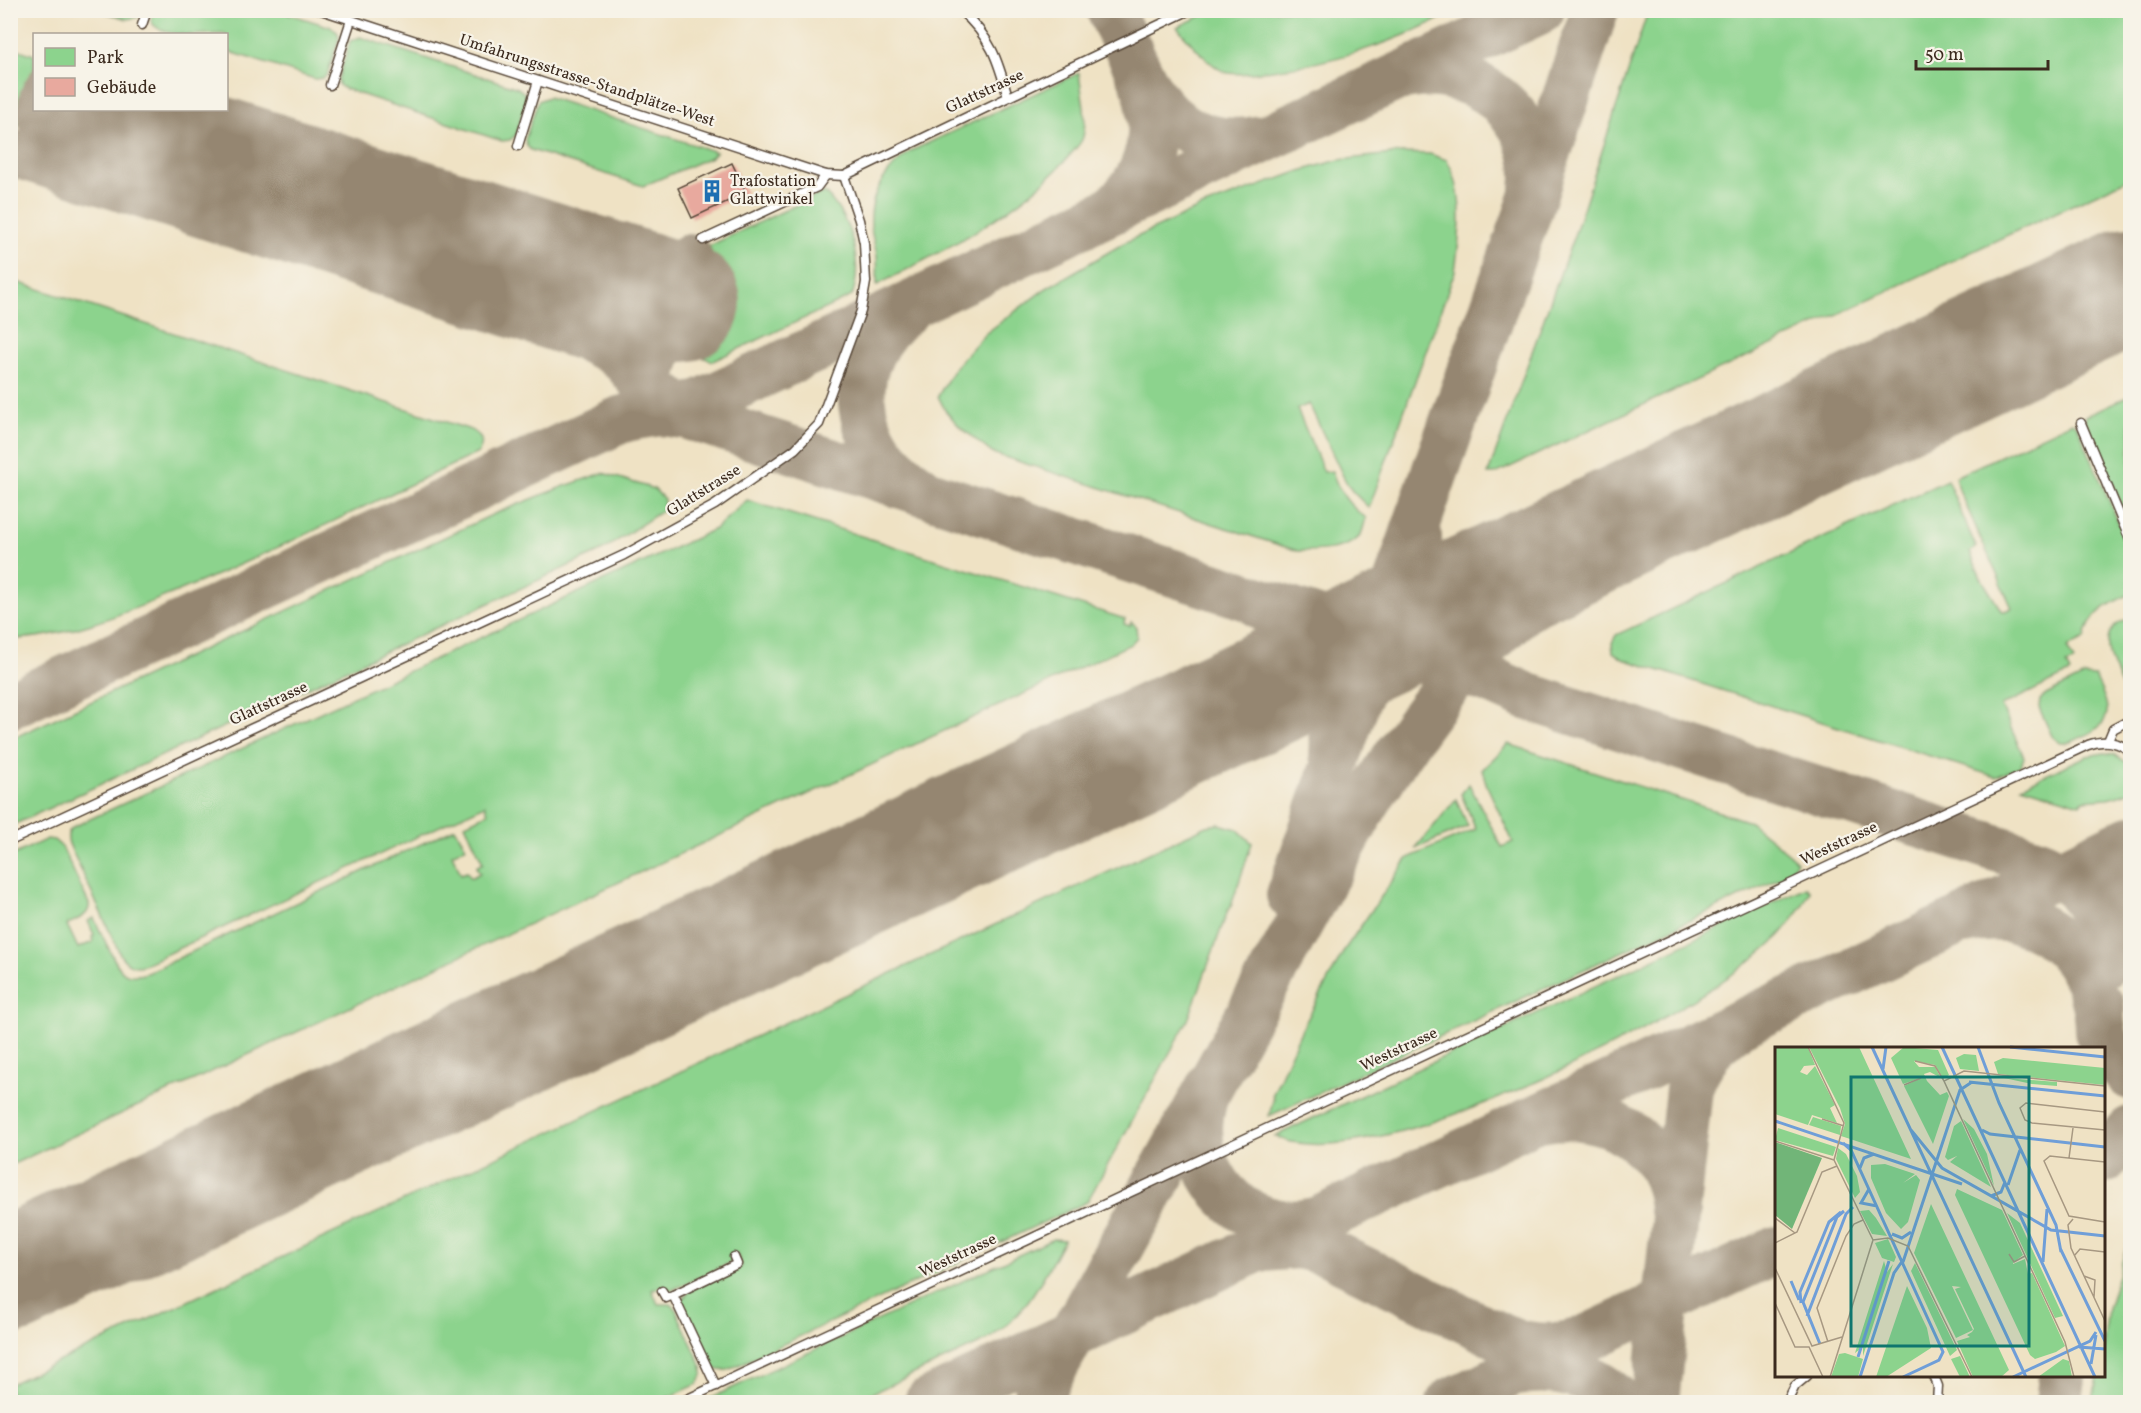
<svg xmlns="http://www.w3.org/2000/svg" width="2141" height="1413" font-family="Vollkorn,serif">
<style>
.green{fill:#8cd38d;stroke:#647e56;stroke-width:1.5}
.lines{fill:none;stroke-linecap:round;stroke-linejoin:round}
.taxiway{stroke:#958671;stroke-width:48}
.runway{stroke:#958671;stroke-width:118}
.building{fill:#e8a99e}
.lane-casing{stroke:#564637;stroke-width:11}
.lane{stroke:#fff;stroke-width:8}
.labels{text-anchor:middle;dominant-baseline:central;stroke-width:4.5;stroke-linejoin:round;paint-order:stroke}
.street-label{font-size:16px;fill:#3b2a1e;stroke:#f7f3e8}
.poi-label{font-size:16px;fill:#3b2a1e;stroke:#f7f3e8;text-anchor:start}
.inset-river{fill:none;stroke:#6f9ed8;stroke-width:3}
.inset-road{fill:none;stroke:#a79882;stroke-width:1.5}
.view{fill:#0f766e;fill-opacity:0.15;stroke:#0f766e;stroke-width:3}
.inset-edge{fill:none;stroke:#3b2a1e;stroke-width:3}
</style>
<rect width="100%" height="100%" fill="#f7f3e8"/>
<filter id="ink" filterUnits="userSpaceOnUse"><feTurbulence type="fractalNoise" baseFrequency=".0167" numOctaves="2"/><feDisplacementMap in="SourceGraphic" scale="12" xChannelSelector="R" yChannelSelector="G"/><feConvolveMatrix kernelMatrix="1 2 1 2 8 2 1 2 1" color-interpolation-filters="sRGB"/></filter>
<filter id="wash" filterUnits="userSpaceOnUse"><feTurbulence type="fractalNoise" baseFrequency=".008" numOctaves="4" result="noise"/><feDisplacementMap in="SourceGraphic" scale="24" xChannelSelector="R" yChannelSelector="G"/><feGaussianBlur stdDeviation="1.35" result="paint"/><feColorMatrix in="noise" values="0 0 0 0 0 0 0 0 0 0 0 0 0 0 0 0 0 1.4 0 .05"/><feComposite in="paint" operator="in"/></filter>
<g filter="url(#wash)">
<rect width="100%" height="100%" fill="#efe2c4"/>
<g class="green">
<path d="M100 11 140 10V11L138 17 127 19Z"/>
<path d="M153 11H280L331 27 338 33 339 38 327 75 323 78 315 79 227 51 226 34C208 34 160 40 151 21Z"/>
<path d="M1212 11V10L1454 11C1398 43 1329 64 1265 71 1254 73 1240 75 1228 73 1212 69 1188 40 1177 27Z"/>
<path d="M1648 11H2130V178L1495 474H1488L1576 230Z"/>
<path d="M360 37 518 88 525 94 526 100 516 135 510 140 502 141 345 89 339 85 338 80 350 41Z"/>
<path d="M11 47 34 55V110H203L676 263 670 284 601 261 591 289 660 312 654 332 11 123Z"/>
<path d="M1079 73C1081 93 1088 117 1083 137 1082 143 1074 150 1070 155 1024 210 940 253 877 285 877 276 878 266 877 257 876 246 871 236 871 225 869 192 886 170 911 151Z"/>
<path d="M548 97 551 98 716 152 711 157 643 186 531 150 527 146 525 140 538 101Z"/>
<path d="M1402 153 1430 154 1447 160C1466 193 1460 235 1455 271L1369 508 1352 491 1345 480 1309 404 1297 409 1324 472 1332 471C1338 491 1349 506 1366 518 1364 523 1363 532 1360 536 1347 551 1315 551 1298 551L992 453 959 426 945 410 938 396 955 367 985 334 1045 289 1126 242 1199 208 1300 171 1339 160Z"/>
<path d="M824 192C850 217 864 261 852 296L713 361 675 348 673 339 704 245 709 246Z"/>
<path d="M11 280 471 430C481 435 485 442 478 453 377 499 279 550 176 592 124 613 67 638 11 639Z"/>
<path d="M2130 395V527L2085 419 2086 416Z"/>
<path d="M2072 422 2077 425 2130 550V594C2109 604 2089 613 2085 639L2067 648 2074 661 2066 665 2070 673 2001 706 2024 757 2021 766 1996 777 1623 659 1613 652 1612 643 1616 635 1947 480 1976 547 1970 552 1981 578 2002 612 2012 608 1960 492 1955 477Z"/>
<path d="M603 473 654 489 664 499 663 510 603 550 11 826V739L494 514 562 487Z"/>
<path d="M747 500 1125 619 1124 624 1130 626 1131 622 1136 626 1137 637 1131 644 11 1165V856L47 839 54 840 62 847 89 904C90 917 76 919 67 925L78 948 93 942 92 937 94 935 88 921 94 918C99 929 104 939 109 949 119 969 123 982 149 972L455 828 466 847 452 854 461 874 467 872 471 878 480 873 476 867 483 863 465 824 488 813 485 805 143 965C133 968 127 964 121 956L69 844C67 837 67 832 73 827L715 529Z"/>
<path d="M2125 620H2130V674L2122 686C2111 665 2095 632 2125 620Z"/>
<path d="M2084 676 2095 677C2107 702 2118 720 2086 735 2077 739 2070 744 2060 743L2052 736 2039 708 2040 700 2046 695Z"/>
<path d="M1508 744 1750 822 1793 857 1797 861 1792 868 1794 872 1269 1116 1274 1097 1272 1096 1301 1031 1345 949 1408 858 1476 829 1461 794 1469 784 1502 847 1513 842 1487 786 1482 770Z"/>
<path d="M2104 753 2114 754 2130 765V792L2108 798 2083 800 2080 804 2022 786 2087 756Z"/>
<path d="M1456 799 1468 826 1415 849Z"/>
<path d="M1219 824 1237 829 1252 843 1230 909 1228 910 1188 1020 1087 1202 728 1370C720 1371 715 1371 710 1363L683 1306 682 1300 690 1290 742 1266 736 1253 729 1256 732 1262 668 1292 664 1285 652 1290 658 1304H671L676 1310 702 1367 703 1373 698 1384 658 1402H11L10 1384 1207 826Z"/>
<path d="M1806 887 1810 891C1801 910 1789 927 1773 942 1693 1017 1401 1165 1292 1142 1286 1141 1280 1138 1275 1136Z"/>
<path d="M2130 1235V1377L2128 1402H2093L2097 1376H2104V1339L2108 1309Z"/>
<path d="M1053 1239 1064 1240C1042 1280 1026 1316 985 1341L853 1402H702Z"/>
</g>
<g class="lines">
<g class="taxiway">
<path d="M1110 10 1142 78"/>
<path d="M1405 76C1473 61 1544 117 1534 189"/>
<path d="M10 152 586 338 610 350 625 361 650 391 664 403 693 418"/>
<path d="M1109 211C1152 179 1161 126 1142 78 1166 126 1207 150 1261 139"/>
<path d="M906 311C840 363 850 443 919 487"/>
<path d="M668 399 648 388 689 258"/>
<path d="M662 412 689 416 1377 639 1497 683 1526 696 2039 862C2081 880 2105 920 2104 965"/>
<path d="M1418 534C1418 589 1438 640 1484 674"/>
<path d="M1261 606C1310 638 1338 697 1333 755"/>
<path d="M10 705 620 420C646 411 673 414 698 404L1541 10"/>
<path d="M1290 895 1430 486 1527 215 1595 10"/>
<path d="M1965 921C2041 903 2098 957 2098 1032"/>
<path d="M2105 955 2115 898 2130 865"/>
<path d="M2101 1006C2099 1034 2109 1058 2130 1076"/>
<path d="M1203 1102C1183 1171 1244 1238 1314 1221"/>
<path d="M1541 1119C1604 1106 1669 1142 1673 1210"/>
<path d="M2104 1160 2130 1130"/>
<path d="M1264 1248 1298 1245 1327 1252 1503 1338C1531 1349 1562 1350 1590 1337"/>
<path d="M1517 1372C1555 1364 1594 1375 1620 1402"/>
<path d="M928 1402 1949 926 2130 839"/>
<path d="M1035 1402 1365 805C1392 762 1419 720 1451 682 1526 595 1621 532 1721 477"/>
<path d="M1450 1402 1776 1250"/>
<path d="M1655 1402 1689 1089C1696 1065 1711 1046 1731 1031"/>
<path d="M2059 1402 2062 1376"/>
</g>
<g class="runway">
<path d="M76 110 682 303"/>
<path d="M10 1276 2130 286"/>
</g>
</g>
<g id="blocks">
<path class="building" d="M732 163 746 193 692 218 678 188Z"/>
</g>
</g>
<g filter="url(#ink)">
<use href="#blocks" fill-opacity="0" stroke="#564637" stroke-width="1.5"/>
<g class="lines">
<g class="lane-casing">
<g id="lane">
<path d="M321 10 826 175 844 176"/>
<path d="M960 10C991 37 998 60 1008 97"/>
<path d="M142 25 147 10"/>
<path d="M330 85 351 20"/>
<path d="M518 146 538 81"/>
<path d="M703 240 817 187 826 175"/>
<path d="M2081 423 2130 540"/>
<path d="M2108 741 2113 729 2130 720"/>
<path d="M10 841 624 555 715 505 795 449 819 424 861 311 866 282 864 243 859 220 844 176 1190 10"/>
<path d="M662 1291 666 1298 673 1295"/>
<path d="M1934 1376 1938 1386 1937 1402"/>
<path d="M716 1386 673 1295 737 1264 734 1257"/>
<path d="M681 1402 2088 745C2104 739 2117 741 2130 751"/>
<path d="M1787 1402 1795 1386 1807 1376"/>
</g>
</g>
<use href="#lane" class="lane"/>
</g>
</g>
<defs>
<g id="building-bare" transform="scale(1.8)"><path d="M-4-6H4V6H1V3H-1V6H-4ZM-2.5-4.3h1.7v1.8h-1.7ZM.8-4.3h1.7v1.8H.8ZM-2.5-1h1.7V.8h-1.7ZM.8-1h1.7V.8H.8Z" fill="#1f6fb2" stroke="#f7f3e8" stroke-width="2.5" paint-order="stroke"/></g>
</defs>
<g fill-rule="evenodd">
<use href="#building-bare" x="712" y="191"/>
</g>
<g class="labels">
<g class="street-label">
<text transform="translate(587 81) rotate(18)">Umfahrungsstrasse-Standplätze-West</text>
<text transform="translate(985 92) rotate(-25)">Glattstrasse</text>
<text transform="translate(704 491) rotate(-32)">Glattstrasse</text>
<text transform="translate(269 704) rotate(-25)">Glattstrasse</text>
<text transform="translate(1839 844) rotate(-25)">Weststrasse</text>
<text transform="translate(1399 1050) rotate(-25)">Weststrasse</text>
<text transform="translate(958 1256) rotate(-25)">Weststrasse</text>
</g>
<g class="poi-label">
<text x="730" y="182">Trafostation<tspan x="730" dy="18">Glattwinkel</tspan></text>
</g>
</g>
<g transform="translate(1775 1047)">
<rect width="330" height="330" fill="#efe2c4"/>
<path d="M0 0H33L40 18 29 19 25 25 32 28 40 19 60 58 55 61 62 76 37 68 33 78 0 67ZM34 0H84L136 112 66 89 70 77 65 61ZM129 0 163 3 174 28 168 32 160 18 139 14 144 20H160L166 31 155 25 149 27 152 34 165 48 172 45 174 49 158 97 129 39 146 31 128 37 116 11ZM189 7 201 8 204 24 185 22 181 11ZM228 11 330 21V38L223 27 219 15ZM229 31 282 35V39L257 37ZM38 70 66 79 65 88 34 78ZM188 72 199 82 212 107 219 139ZM186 74 216 140 175 115 182 109 173 113 170 110 179 79ZM3 81 61 100 58 109 0 93ZM63 101 71 107 82 129 85 145 80 151 61 112ZM110 117 140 127 128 136 141 128 145 133 133 175 126 182 111 166 96 131V118ZM182 142 227 163 248 208 238 216V217L250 212 253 227 257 226 290 299 281 305 260 312 255 308 180 148ZM156 157 234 323 226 330H198L182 294 195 290 192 288 197 285 199 282 180 242 186 240 177 239 198 283 181 291 139 206ZM94 163 101 171 112 189 97 187 85 164ZM232 166 245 176 288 269 280 271ZM113 192 121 210 119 215 107 211 100 196ZM109 214 112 225 118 217 88 309V300L80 306ZM140 216 182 303 175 309 136 224ZM132 239 152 281 156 301 111 330H101ZM70 306 88 312 83 330H56L64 307ZM185 309 194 328V330H185L176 312ZM288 312 294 314 297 330H263Z" fill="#8cd38d"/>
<path d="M0 95 47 111 17 182 0 168Z" fill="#71b578"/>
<path class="inset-river" d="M97 0 251 330M167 0 320 330M203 0 224 56 281 178 286 205M235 0 330 10M108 22 111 0M194 35 330 49M0 74 187 137M136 83 167 121 276 183 330 189M207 83 215 87 330 100M68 96 76 103 168 305 164 313 128 330M85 121 89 111 99 107M233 138 245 103M94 142 86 156 102 159M216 149 226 145 230 135M117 187 127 191 136 185M285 201 330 294M128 215 185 43 197 35M268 215 272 162M16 234 24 253M26 256 25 245 54 175 66 165M32 269 71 167 78 160M45 297 28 255 62 170 69 164M304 300 330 302M83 310 114 214M316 317 321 288M85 330 119 226 128 213M238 330 315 294 321 285"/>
<path class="inset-road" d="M33 0 69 76 59 113 98 193 113 191 133 199 197 330M140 14 160 19 169 34M129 38 146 31M330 65 251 56 245 61 250 73 257 76 330 83M47 72 69 79M0 94 59 113M294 111 298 81M330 115 275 109 269 114 294 169 330 175M0 171 20 186M298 172 293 178 296 201 330 274M0 196 22 185 47 125 62 119M234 207 239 215 250 209M299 209 305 202 330 205M0 221 37 299 67 290M309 229 320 233 319 250M0 256 20 300H34L48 330M53 295 42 261 71 189 79 177 88 173M55 330 98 193M299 330 290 295 169 34 189 24 330 39"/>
<path class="view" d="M76 30H254V299H76Z"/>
<rect width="330" height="330" class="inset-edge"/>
</g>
<rect width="2141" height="1413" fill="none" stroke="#f7f3e8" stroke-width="36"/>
<rect x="33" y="33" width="195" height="78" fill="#f7f3e8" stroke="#aca397" stroke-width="1.5"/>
<rect x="45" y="48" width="30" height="18" fill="#8cd38d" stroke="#aca397" stroke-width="1.5"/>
<text x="87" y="63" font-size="18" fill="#3b2a1e">Park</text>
<rect x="45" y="78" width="30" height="18" fill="#e8a99e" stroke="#aca397" stroke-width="1.5"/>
<text x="87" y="93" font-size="18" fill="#3b2a1e">Gebäude</text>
<path d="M1916 60v9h132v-9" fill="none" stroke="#3b2a1e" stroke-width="3"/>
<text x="1925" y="60" font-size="18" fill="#3b2a1e" stroke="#f7f3e8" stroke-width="4.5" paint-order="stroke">50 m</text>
</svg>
